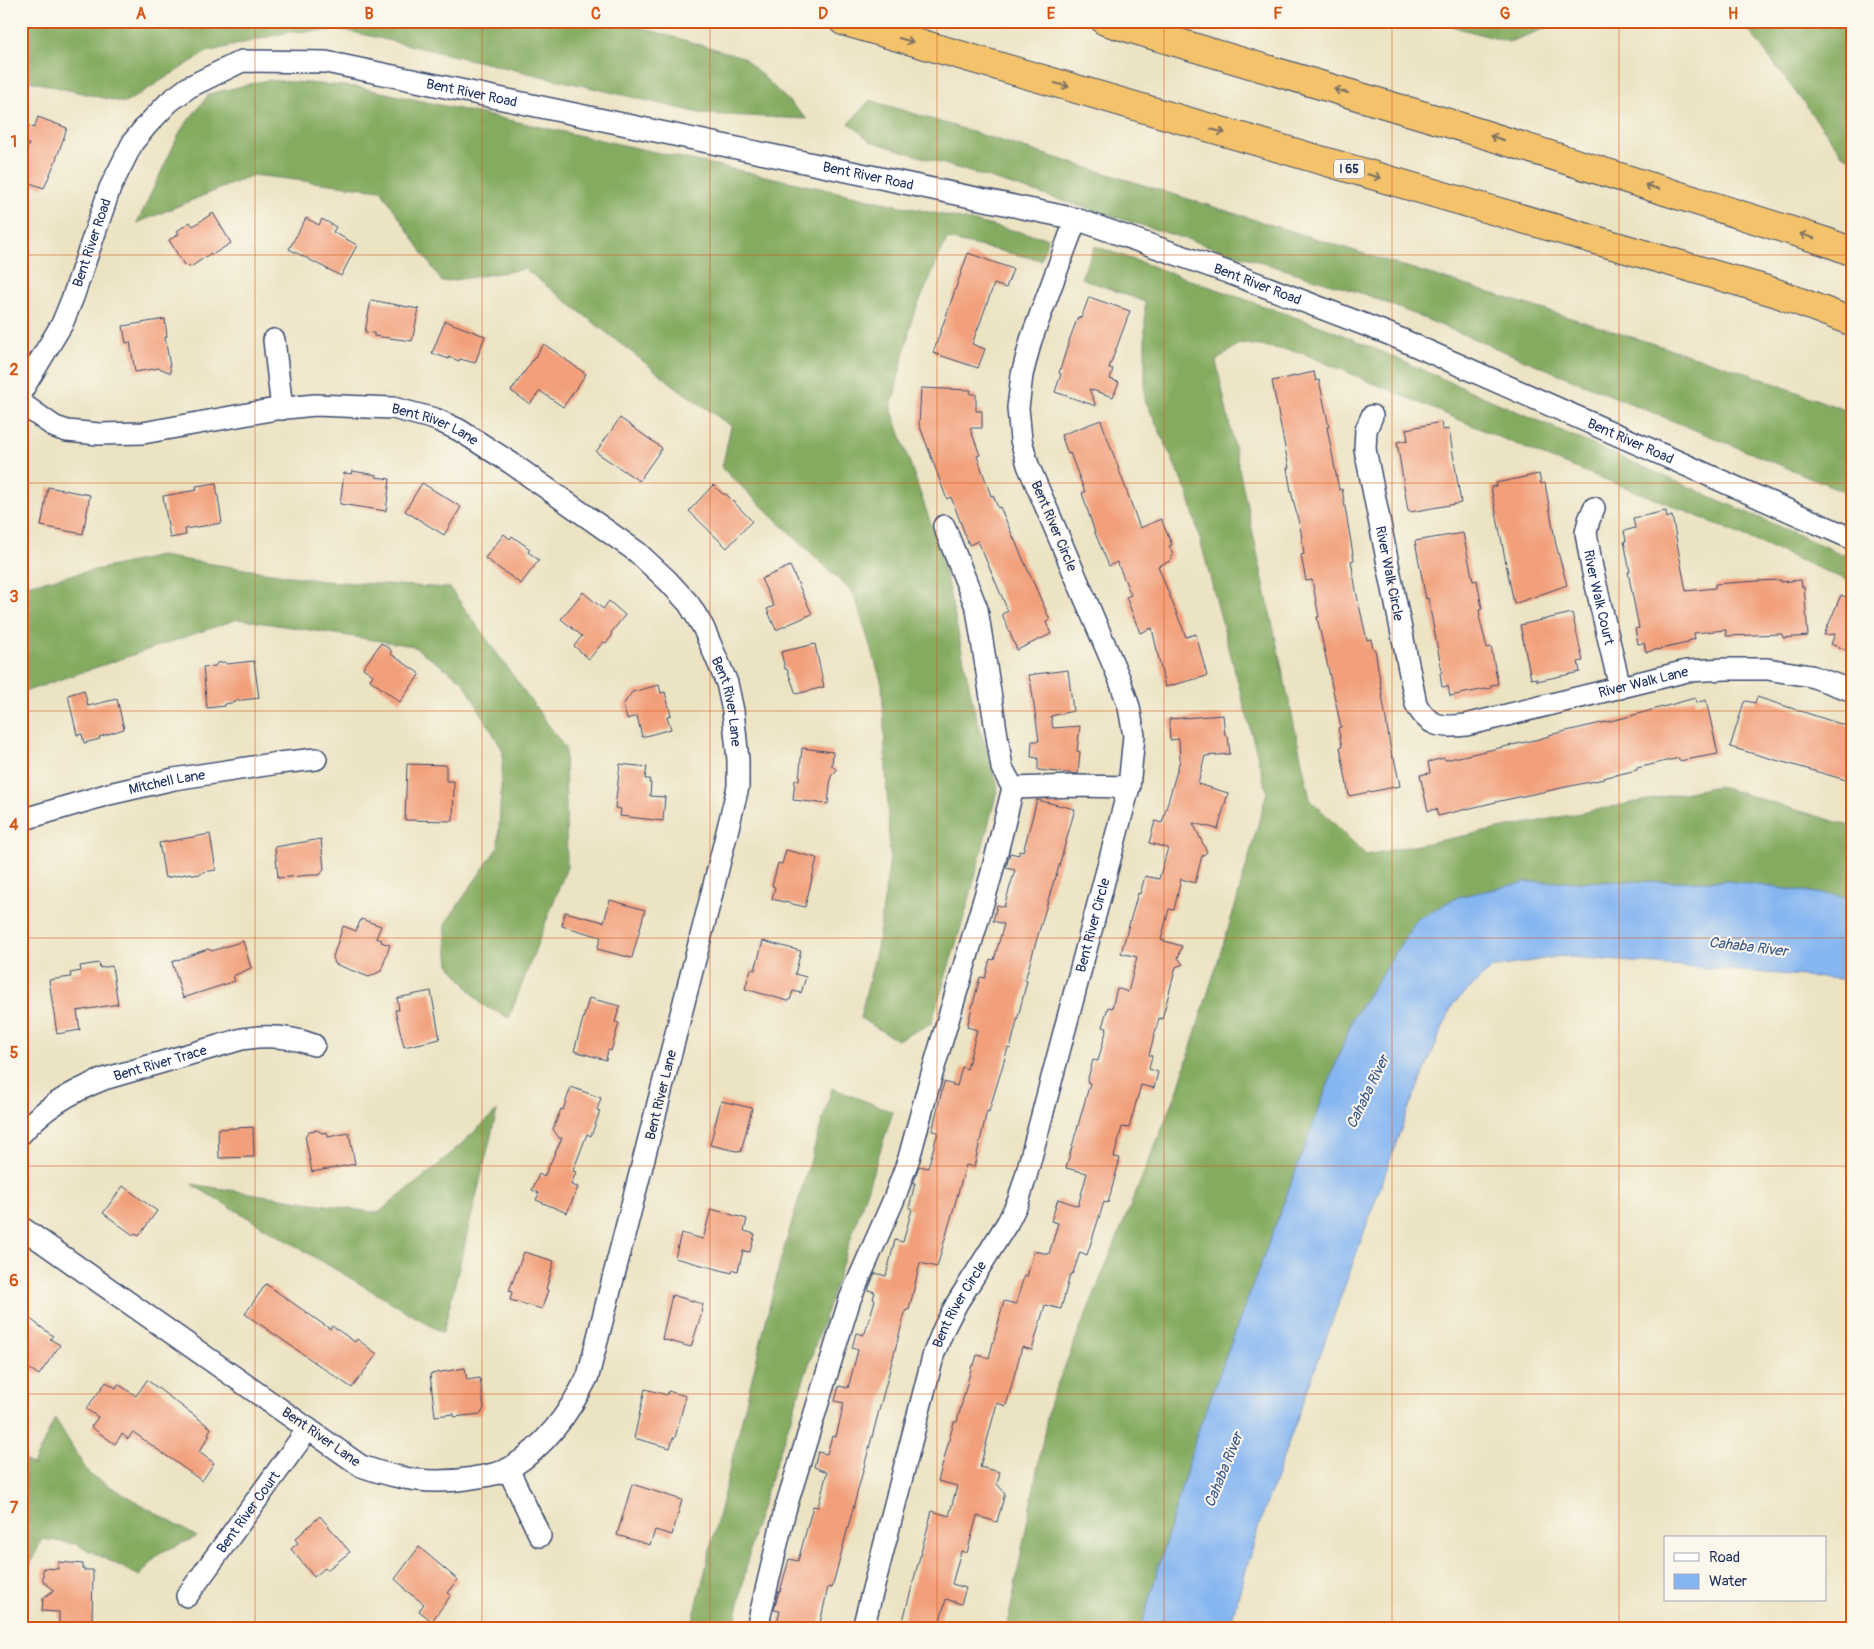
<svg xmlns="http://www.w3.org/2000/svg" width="1874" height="1649" font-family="Pangolin,sans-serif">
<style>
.forest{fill:#85ab61;stroke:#506d60}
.water{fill:#85b6f1;stroke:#5072a8}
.building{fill:#f2a07c}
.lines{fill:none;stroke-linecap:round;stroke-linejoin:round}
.minor-casing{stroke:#3a4a6d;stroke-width:24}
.highway-casing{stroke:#3a4a6d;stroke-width:30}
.minor{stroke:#fff;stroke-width:21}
.highway{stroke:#f3c26a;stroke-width:28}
.oneway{stroke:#7c7163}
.grid{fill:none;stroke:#d45514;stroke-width:1;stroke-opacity:0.55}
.labels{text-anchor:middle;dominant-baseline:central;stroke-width:4;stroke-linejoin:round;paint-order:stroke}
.shield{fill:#fbf7ec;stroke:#5e6b89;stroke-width:1}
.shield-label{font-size:12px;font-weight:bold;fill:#1b2f5e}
.street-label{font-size:14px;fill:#1b2f5e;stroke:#fbf7ec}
.water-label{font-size:15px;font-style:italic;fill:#3b588a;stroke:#fbf7ec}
.neatline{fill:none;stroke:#d45514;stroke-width:2}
.grid-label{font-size:16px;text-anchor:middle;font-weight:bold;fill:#d45514}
</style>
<rect width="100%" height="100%" fill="#fbf7ec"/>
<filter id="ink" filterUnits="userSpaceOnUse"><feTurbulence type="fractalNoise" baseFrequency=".02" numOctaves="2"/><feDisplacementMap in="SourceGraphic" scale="10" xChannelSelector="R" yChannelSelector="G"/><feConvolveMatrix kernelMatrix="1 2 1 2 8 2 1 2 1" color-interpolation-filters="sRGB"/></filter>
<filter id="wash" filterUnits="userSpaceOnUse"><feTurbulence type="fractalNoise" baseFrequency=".0096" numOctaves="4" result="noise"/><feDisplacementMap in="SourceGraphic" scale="20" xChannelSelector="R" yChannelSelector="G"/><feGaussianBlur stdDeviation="1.12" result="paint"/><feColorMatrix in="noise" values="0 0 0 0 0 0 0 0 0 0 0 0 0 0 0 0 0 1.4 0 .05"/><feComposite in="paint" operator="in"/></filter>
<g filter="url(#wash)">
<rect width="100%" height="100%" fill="#ece3c3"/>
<g class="forest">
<path d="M21 21H618L743 57 807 119 704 114 344 30 289 32 207 52 125 103 21 79Z"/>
<path d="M1432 21H1565L1509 42Z"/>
<path d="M1742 21H1853V159L1842 154Z"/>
<path d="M267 80 358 87 1048 238 1041 260 947 239 913 316 891 408 942 556 974 709 998 787 968 904 931 1024 897 1040 860 1018 877 948 890 858 882 684 854 594 722 468 731 426 680 390 525 269 442 282 381 190 253 175 137 223 181 130 209 94Z"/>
<path d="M870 100 1741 371 1853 413V495L1367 295 870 141 849 123Z"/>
<path d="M1095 246 1334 331 1853 559V583L1671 505 1539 454 1300 352 1240 343 1216 361 1310 799 1366 855 1718 786 1853 827V898L1728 881 1526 882 1417 919 1353 1018 1197 1434 1141 1628H1007L1050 1402 1177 1092 1236 903 1267 792 1188 494 1145 400V302L1081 278Z"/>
<path d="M160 556 323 581 450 588 565 748 567 867 509 1018 482 1005 449 964 445 924 498 847 503 751 463 681 413 646 238 619 21 693V586Z"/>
<path d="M832 1088 893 1112 754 1529 734 1628H691L781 1259Z"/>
<path d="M497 1111 443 1333 191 1184 378 1213 436 1167Z"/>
<path d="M55 1418 89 1474 197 1537 159 1553 140 1576 76 1544 42 1539 21 1586V1458L33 1465Z"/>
</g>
<path class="water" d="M1728 881 1853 898V980L1560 956 1492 968 1453 1004 1409 1107 1260 1522 1229 1628H1141L1197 1434 1353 1018 1417 919 1458 897 1526 882Z"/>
<g id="blocks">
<g class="building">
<path d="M38 117 67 128 56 160 44 188 21 180V164L29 144 21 141V134L25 124 34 128Z"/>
<path d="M213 213 231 243 212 255 211 253 191 267 184 265 169 240 179 234 177 231 190 222 193 226Z"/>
<path d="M306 218 319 225 322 219 336 227 333 232 357 245 341 276 289 249Z"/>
<path d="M968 253 1013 269 1006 288 994 284 980 323 972 344 985 349 978 368 933 353Z"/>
<path d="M1089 297 1130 311 1109 368 1113 369 1110 379 1119 382 1113 397 1089 389 1096 406 1055 392 1061 374 1059 373 1070 338 1078 317 1081 318Z"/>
<path d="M371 300 419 309 412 341 374 336V333L365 332Z"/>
<path d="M165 319 167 337H165L171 373 159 368 135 372 130 342 126 343 123 326Z"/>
<path d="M445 321 485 336 475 363 460 359 459 361 449 357V359L432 353Z"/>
<path d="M544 344 586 374 563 407 540 391 530 404 511 391Z"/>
<path d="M1314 372 1316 381 1319 380 1329 427H1327L1339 490 1342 489 1354 560 1351 561 1357 596 1367 640 1371 639 1373 649H1375L1392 758H1394L1400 786 1349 796 1340 747H1342L1338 728 1341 727 1317 617H1319L1312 580 1306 581 1301 555 1304 554 1301 532 1291 491 1287 468H1289L1272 381Z"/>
<path d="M921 388 971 390 970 394H976V411H982V428H970L980 455 977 456 991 496 993 495 998 508 1000 507 1050 620 1046 622 1051 634 1017 650 1002 614 1008 611 978 541 969 545 951 497 947 499 946 497 919 424Z"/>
<path d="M620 418 662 448 639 481 596 452Z"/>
<path d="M1101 420 1140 528 1161 519 1172 545 1169 546 1173 555 1170 561 1158 566 1186 637 1196 634 1207 676 1165 687 1152 628 1140 633 1126 597 1131 595 1117 562 1109 566 1095 533 1082 493 1085 492 1070 453 1068 454 1061 435Z"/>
<path d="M1441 422 1442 430 1449 429 1461 503 1410 512 1408 511 1404 486 1397 442 1408 440 1406 429Z"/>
<path d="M352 471 377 475 376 477 390 479 386 511 340 504 344 473 353 474Z"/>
<path d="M1539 474 1541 484 1545 483 1556 545 1567 585 1514 604 1491 487 1497 486 1496 483Z"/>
<path d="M216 483 222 523 185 529 186 535 170 538 163 496 197 490 196 486Z"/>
<path d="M422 483 461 507 444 535 405 511Z"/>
<path d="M713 485 723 494H726L752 521 727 548 689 511Z"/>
<path d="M48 487 90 495 83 534 41 526Z"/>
<path d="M1666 511 1667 518 1672 516 1686 591 1715 588V584L1758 581 1781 580V582L1801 580 1802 587H1804L1808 636 1783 638 1782 634 1726 636V630L1694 633 1695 639 1688 641V643L1646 652 1644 643 1638 644 1635 629 1639 628 1628 572H1630L1624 541H1626L1624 531 1635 528 1633 518Z"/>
<path d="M1463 533 1473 581 1477 580 1482 609 1479 610 1480 615 1479 616 1487 648 1491 647 1498 684 1491 685V688L1450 696 1448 686 1442 687 1440 673 1442 672 1428 598 1426 599 1415 541Z"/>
<path d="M504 534 510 539 512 536 530 549 528 552 539 560 521 584 485 558Z"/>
<path d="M790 566 812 614 776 630 767 609 774 606 761 579Z"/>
<path d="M1851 589 1853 590V636L1846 650 1831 644 1835 634 1824 635 1841 595 1848 598Z"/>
<path d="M583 592 603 609 609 601 625 615 611 633 612 636 606 643 603 642 589 659 574 646 582 636 561 619Z"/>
<path d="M1572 613 1583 661 1578 662 1580 672 1537 681V678L1531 679 1520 625Z"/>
<path d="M381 643 391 650V654L420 674 400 702 370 680 373 675 363 668Z"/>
<path d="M815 644 824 687 796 694 787 669H785L781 652Z"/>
<path d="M254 661 259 698 235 701 236 702 225 704V706L207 708 203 667 215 666 217 663 224 662 227 664Z"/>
<path d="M1068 670 1073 711 1051 716 1053 728 1080 726 1077 751 1080 752 1078 774 1038 770V758L1031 757 1032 741H1039L1031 684 1028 675Z"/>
<path d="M659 685 661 693 665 692 671 715 667 716 671 729 642 737 637 716 627 719 623 705 632 692Z"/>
<path d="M84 690 88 706 117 699 124 729 99 737 100 739 84 743 82 734 77 735 68 695Z"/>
<path d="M1757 697 1853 728V782L1730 747 1744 702 1746 701 1755 703Z"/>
<path d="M1695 698 1696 703 1706 700 1718 754 1679 761V758L1637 768V770L1603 778 1604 779 1500 801 1438 816 1436 809 1428 811 1420 775 1430 773 1428 762 1444 758 1445 760 1539 739 1549 736V735L1623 718Z"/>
<path d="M1223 715 1225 736H1228L1230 754 1205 756 1198 784 1228 793 1218 829 1193 823 1207 852 1202 856 1195 883 1181 879 1174 910 1169 909 1161 940 1182 946 1178 958 1183 964 1176 967 1162 1019 1159 1018 1149 1055 1152 1056 1149 1069 1158 1072 1154 1088 1141 1085 1129 1128 1122 1127 1114 1157 1120 1158 1108 1203 1104 1202 1087 1255 1080 1252 1073 1273 1070 1275 1061 1309 1045 1305 1032 1350 1022 1347 1006 1406 997 1403 980 1467 1000 1472 997 1484 1005 1493 997 1522 977 1516 967 1553 961 1551 952 1584 966 1588 961 1604 946 1599 938 1628H901L932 1511 949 1516 957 1486 938 1481 954 1422H957L972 1365H974L977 1355 989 1358 1004 1301 1016 1304 1024 1276 1027 1277 1034 1251 1049 1254 1058 1223 1051 1221 1058 1199 1078 1206 1087 1173 1066 1168 1090 1083 1087 1082 1093 1060 1098 1061 1107 1028 1102 1027 1108 1007 1112 1008 1117 988 1128 992 1137 957 1121 953 1136 900 1138 893 1140 894 1145 876 1159 879 1168 848 1149 843 1155 821 1162 823 1180 760 1179 739 1170 740 1169 719Z"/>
<path d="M802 748 833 752 832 766 837 770 831 776 828 804 793 800 795 780H799Z"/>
<path d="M407 764 446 765V781H454L453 821 405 820Z"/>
<path d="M620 764 647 767 645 779H650L649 783H651L650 796 665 797 663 821 620 816 621 809 615 808Z"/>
<path d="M1037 800 1075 809 1055 880H1054L1025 980 1027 981 1010 1049 1008 1048 992 1101 989 1112 987 1111 974 1167 966 1165 937 1267 920 1263 909 1310H906L903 1320 832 1588 828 1587 819 1628H776L780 1611 774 1610 779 1591 780 1592 789 1559 798 1561 813 1506 818 1507 827 1472 814 1467 818 1452 827 1454 832 1436 836 1437 844 1403 835 1401 839 1386 848 1388 858 1350 852 1348 856 1333 863 1335 864 1333H865L875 1300 873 1299 875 1292 868 1290 875 1273 886 1276 895 1240 903 1242 912 1209 909 1208 915 1183H913L919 1166 928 1168 938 1132 932 1131 944 1082 957 1086 962 1067 967 1069 977 1030 967 1027 980 977 985 978 990 959 994 960 1004 924 993 921 997 905 1004 907 1015 870 1006 868 1010 853 1019 855V851L1023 852Z"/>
<path d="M210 834 216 870 203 872 201 874 193 875 191 873 165 878 159 843Z"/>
<path d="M321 839 324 869 320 875H311L278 878 275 847Z"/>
<path d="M786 850 817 858 805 907 772 899 775 887 772 886 778 863 782 864Z"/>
<path d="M610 900 645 910 632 958 597 949 601 937 562 926 565 912 604 922Z"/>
<path d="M361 919 381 926 376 938 382 940 381 942 390 945 381 971 369 977 335 964 333 957 343 926 356 931Z"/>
<path d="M243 941 251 968 233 976 235 981 183 998 172 962 202 951 208 949 212 951Z"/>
<path d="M763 941 801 951 795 974 806 977 801 993 793 991 790 1000 788 1001 745 989 751 969 755 970Z"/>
<path d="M99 963 100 968 112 966 118 1004 77 1011 80 1030 57 1034 49 980 71 977 70 973 81 971 80 966Z"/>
<path d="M431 991 440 1039 404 1047 395 1010H399L397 998Z"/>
<path d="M589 998 620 1006 615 1022 619 1023 611 1051 608 1050 606 1060 574 1051Z"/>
<path d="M571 1087 601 1098 597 1110 600 1111 591 1136 587 1134 573 1171 576 1172 571 1185 578 1187 567 1213 536 1200 539 1193 532 1190 539 1174 544 1177 562 1138H559L553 1129 561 1109 563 1110Z"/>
<path d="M721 1101 752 1108 741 1152 710 1145Z"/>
<path d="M253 1127 254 1157 219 1158 218 1129Z"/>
<path d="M317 1130 322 1133 327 1132 328 1137 349 1133 355 1164 312 1172 305 1136 309 1131Z"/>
<path d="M123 1186 157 1211 139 1236 134 1233 133 1235 103 1213Z"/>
<path d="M711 1209 747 1219 744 1231 755 1234 750 1252 743 1251 738 1271 733 1270 732 1273 675 1258 681 1233 703 1239Z"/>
<path d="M524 1252 554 1261 546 1289 548 1290 542 1309 510 1300 512 1292 509 1291Z"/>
<path d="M266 1284 330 1329 332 1326 355 1342 357 1339 377 1354 352 1388 245 1314Z"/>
<path d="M672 1295 703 1304 701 1312H702L691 1347 662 1339Z"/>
<path d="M21 1312 53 1336 50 1339 60 1345 39 1375 21 1363Z"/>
<path d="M465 1368 467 1380 480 1378 484 1408 481 1414 454 1417V1414L435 1416 430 1374Z"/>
<path d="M147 1380 211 1428 208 1434 210 1435 199 1452 214 1463 202 1481 133 1432 128 1439 122 1434 115 1444 91 1427 98 1417 86 1409 106 1382 116 1388 118 1384 136 1396Z"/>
<path d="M645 1389 667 1395 668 1391 686 1396 675 1438H673L670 1448 634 1438Z"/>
<path d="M632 1484 682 1500 672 1535 655 1530 650 1545 617 1535Z"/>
<path d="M320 1516 350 1552 327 1570 325 1568 314 1577 291 1549 298 1543 295 1539Z"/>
<path d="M419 1547 458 1580 448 1593 451 1595 432 1621 419 1611 424 1604 404 1589V1587L395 1579Z"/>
<path d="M58 1562 83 1564V1570H93L92 1625 59 1624V1612L42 1611 43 1598 54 1590 43 1581V1568L58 1569Z"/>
</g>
</g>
</g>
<g filter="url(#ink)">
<use href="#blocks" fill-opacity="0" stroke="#3a4a6d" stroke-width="1"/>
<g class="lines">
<g class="minor-casing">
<g id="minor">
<path d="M274 340 282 409"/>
<path id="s1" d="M21 392 62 324 73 297 110 188 133 142 147 125 169 102 189 87 242 61 326 62 1076 219 1227 272 1389 334 1853 539"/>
<path id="s2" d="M21 403 55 427 67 431 99 434 143 433 276 409 315 405 393 408 435 419 459 430 511 463 637 552 668 581 689 604 703 627 727 683 733 711 738 760V787L711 897 588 1376C569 1413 546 1446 510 1468 500 1474 485 1476 473 1478 431 1485 401 1480 361 1466L21 1227"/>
<path id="s3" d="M1372 416 1366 430 1365 449 1416 704C1428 727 1442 728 1466 725L1687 671 1726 669H1767L1811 676 1853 691"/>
<path id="s4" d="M1594 508 1589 520 1586 533 1592 568 1620 688"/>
<path d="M1013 788 1076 786 1129 787"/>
<path id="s5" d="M21 820 109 794 174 779 279 763 316 759"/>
<path id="s6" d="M21 1134C43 1108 73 1091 104 1079L242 1039C266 1035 290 1036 314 1045"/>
<path d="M508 1469 540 1536"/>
<path id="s7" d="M187 1596 308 1429"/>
<path d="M757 1628 785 1510 850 1299 894 1199 909 1158 931 1077 991 876 1013 788 1002 768 977 609 944 526"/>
<path id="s8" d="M863 1628 934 1353 944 1328 957 1303 1008 1222 1018 1202 1026 1176 1129 787 1134 736 1129 707 1119 678 1028 465 1021 440 1018 408 1022 375 1031 340 1076 219"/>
</g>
</g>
<g class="highway-casing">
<g id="highway">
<path d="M843 21 1774 292 1853 322"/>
<path d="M1105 21 1445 122 1827 242 1853 252"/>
</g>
</g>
<use href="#minor" class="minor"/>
<use href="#highway" class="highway"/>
</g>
<defs><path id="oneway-shaft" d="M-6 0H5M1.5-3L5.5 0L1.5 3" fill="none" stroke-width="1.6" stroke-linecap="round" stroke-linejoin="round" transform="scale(1.25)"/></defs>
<g class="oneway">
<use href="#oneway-shaft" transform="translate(906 40) rotate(16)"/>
<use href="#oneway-shaft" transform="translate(1062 85) rotate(16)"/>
<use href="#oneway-shaft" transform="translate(1341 91) rotate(-164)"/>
<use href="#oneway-shaft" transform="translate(1218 131) rotate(16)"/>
<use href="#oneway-shaft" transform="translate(1497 138) rotate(-162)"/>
<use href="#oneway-shaft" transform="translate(1374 176) rotate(16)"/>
<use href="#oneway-shaft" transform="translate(1652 187) rotate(-162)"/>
<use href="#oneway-shaft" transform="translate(1807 236) rotate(-162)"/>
</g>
</g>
<path class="grid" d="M255 21V1628M482 21V1628M710 21V1628M937 21V1628M1164 21V1628M1392 21V1628M1619 21V1628M21 255H1853M21 483H1853M21 711H1853M21 938H1853M21 1166H1853M21 1394H1853"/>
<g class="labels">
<rect class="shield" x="1334" y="159.5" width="30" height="19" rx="4"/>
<g class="shield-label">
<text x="1349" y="169">I 65</text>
</g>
<g class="street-label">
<text stroke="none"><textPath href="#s1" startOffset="646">Bent River Road</textPath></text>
<text stroke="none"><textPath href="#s1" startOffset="1051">Bent River Road</textPath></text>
<text stroke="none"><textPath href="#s1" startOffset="166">Bent River Road</textPath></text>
<text stroke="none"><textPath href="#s1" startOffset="1456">Bent River Road</textPath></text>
<text stroke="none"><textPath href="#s2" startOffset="428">Bent River Lane</textPath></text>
<text stroke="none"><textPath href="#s1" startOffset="1861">Bent River Road</textPath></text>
<text transform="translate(1054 526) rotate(67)">Bent River Circle</text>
<text stroke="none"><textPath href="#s3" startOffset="161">River Walk Circle</textPath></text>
<text stroke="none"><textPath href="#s4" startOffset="92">River Walk Court</textPath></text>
<text stroke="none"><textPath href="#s3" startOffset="536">River Walk Lane</textPath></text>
<text stroke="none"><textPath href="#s2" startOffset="848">Bent River Lane</textPath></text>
<text stroke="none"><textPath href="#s5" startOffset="151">Mitchell Lane</textPath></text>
<text stroke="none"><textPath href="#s8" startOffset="744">Bent River Circle</textPath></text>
<text stroke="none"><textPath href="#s6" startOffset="159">Bent River Trace</textPath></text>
<text transform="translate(661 1095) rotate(-76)">Bent River Lane</text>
<text stroke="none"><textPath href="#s8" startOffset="339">Bent River Circle</textPath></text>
<text transform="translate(321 1437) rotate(35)">Bent River Lane</text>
<text stroke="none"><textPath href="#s7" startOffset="104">Bent River Court</textPath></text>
</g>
<g class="water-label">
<text transform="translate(1748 947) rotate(7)">Cahaba River</text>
<text transform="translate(1368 1092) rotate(-64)">Cahaba River</text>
<text transform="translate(1224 1470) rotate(-68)">Cahaba River</text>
</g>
</g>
<rect width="1874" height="1649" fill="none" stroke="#fbf7ec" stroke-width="55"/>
<rect x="1664" y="1536" width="162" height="65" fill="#fbf7ec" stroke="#a1a7b3"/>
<rect x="1674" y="1553" width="25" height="8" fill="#ffffff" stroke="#a1a7b3"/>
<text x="1709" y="1562" font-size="15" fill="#1b2f5e">Road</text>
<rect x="1674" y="1574" width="25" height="15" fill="#85b6f1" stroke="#a1a7b3"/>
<text x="1709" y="1586" font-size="15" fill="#1b2f5e">Water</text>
<rect x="28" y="28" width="1818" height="1594" class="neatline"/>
<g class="grid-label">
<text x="141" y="19">A</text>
<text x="369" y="19">B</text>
<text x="596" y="19">C</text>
<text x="823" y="19">D</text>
<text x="1051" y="19">E</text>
<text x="1278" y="19">F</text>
<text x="1505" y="19">G</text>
<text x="1733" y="19">H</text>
<text x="14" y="147">1</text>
<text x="14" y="375">2</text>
<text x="14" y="602">3</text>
<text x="14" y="830">4</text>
<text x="14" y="1058">5</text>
<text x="14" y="1286">6</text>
<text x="14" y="1513">7</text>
</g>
</svg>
